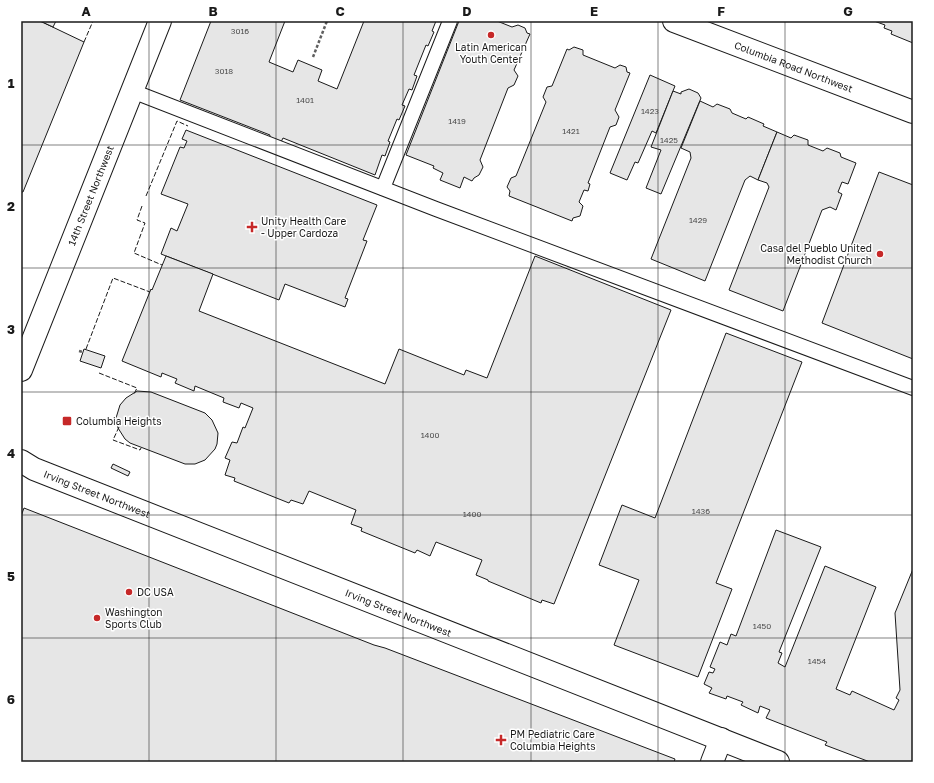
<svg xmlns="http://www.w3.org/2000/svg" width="934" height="783" font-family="'Golos Text',sans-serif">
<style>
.building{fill:#e6e6e6;stroke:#1a1a1a}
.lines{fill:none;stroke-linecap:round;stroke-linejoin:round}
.lane-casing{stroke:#1a1a1a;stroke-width:16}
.street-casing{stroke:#1a1a1a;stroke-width:24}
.secondary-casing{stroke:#1a1a1a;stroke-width:24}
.path{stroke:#5f5f5f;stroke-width:2.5;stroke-dasharray:3 2;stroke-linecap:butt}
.lane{stroke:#fff;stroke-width:14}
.street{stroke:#fff;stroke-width:22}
.secondary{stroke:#fff;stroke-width:22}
.fence{stroke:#1a1a1a;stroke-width:1;stroke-dasharray:5 2;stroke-linecap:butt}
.grid{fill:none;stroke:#1a1a1a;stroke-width:1;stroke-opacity:0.55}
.poi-dot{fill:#c62828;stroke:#fff;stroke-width:1.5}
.labels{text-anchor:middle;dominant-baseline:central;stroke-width:3;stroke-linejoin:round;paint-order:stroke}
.number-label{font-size:8px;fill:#4d4d4d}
.poi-label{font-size:10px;fill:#1a1a1a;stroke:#fff;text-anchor:start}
.street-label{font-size:10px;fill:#1a1a1a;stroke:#fff}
.neatline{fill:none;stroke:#1a1a1a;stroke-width:1.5}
.grid-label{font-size:13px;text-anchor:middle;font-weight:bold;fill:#1a1a1a}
</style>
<rect width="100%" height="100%" fill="#fff"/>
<g class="building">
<path d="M21 21H40L84 42 23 192H21Z"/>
<path d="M40 21H56L53 27Z"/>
<path d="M211 21H285L269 62 293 72 298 60 322 70 318 81 337 89 364 21H436L432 31 434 32 428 46 426 45 414 75 417 76 412 90 409 89 402 105 405 106 399 120 397 119 388 141 390 142 385 156 382 155 375 175 283 138 280 144 269 140 270 135 180 100Z"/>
<path d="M459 21H497L512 27 518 25 525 28 527 33 530 34 514 70 518 76 514 85 508 88 480 160 483 167 479 175 474 178 472 181 464 177 460 188 440 180 443 173 433 168 434 166 406 155Z"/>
<path d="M874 21H913V43L891 34 892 31 884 28 885 25Z"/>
<path d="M574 47 583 50V55L615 68 620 65 626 67 627 72 630 73 615 110 619 117 616 125 610 127 588 183 590 184 588 191 584 190 579 202 583 206 580 216 573 218 572 221 509 196 510 191 507 187 511 178 516 176 546 102 543 97 547 87 552 86 567 49 569 50Z"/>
<path d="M650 75 675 86 656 133 652 131 638 163 635 162 627 180 610 173Z"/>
<path d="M689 89 698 93 701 98 661 194 646 188 661 150 651 147 673 91 681 94V92Z"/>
<path d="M700 101 713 107 717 104 730 109 732 113 746 119 748 117 764 124 763 126 777 132 758 180 750 176 745 180 705 281 651 259 691 158 690 152 681 148Z"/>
<path d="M186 130 377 205 363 240 367 241 345 298 348 299 345 307 285 284 279 300 161 254 171 228 177 231 188 204 161 194 180 147 184 148 187 141 182 139Z"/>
<path d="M777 132 791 138 794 135 808 140V145L823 151 827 148 840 153 841 157 856 163 848 184 842 182 838 192 842 194 836 210 830 207 822 210 783 311 729 290 769 187 767 183 758 180Z"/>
<path d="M879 172 913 185V359L822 323Z"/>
<path d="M166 256 213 274 199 311 385 384 399 349 464 375 466 370 487 378 535 256 671 310 554 604 542 600 541 603 488 581V580L476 575 482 560 436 542 430 556 417 550 415 553 361 531 362 528 351 524 356 510 309 491 303 504 291 500 289 503 234 481 235 478 225 475 230 460 225 458 232 442 237 443 243 427 245 428 253 408 241 403 239 408 223 402 224 398 195 386 194 391 175 383 177 379 162 373 161 377 122 361 151 289 152 290Z"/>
<path d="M726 333 802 362 716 583 732 589 698 677 614 645 639 580 599 565 622 505 655 518Z"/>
<path d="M84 349 105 356 101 368 80 361Z"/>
<path d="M137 391 151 392 205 413 212 420 218 433 217 444 215 449 205 460 195 464H185L130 443 125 439 118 428 116 418 120 405 126 398Z"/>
<path d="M113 464 130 472 128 476 111 468Z"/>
<path d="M24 508 374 645 385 648 675 759 674 762H21V516Z"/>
<path d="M776 530 821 547 779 652 782 653 778 663 785 667 825 566 876 587 836 689 850 695 852 691 894 710 899 700 896 698 900 690 895 613 913 569V762H870L825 745 827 742 766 718 770 710 760 706 758 713 741 705 743 702 727 696 726 699 709 693 712 688 704 684 709 672 713 673 715 669 710 667 720 642 727 645 731 634 736 636Z"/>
</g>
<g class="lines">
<g class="lane-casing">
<g id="lane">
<path d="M132 91 436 209 913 388"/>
<path d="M383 188 450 21"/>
</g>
</g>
<g class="street-casing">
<path id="street" d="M712 762 721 739"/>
</g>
<g class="secondary-casing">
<g id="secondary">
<path id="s1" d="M674 21 913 112"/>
<path id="s2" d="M21 370 160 21"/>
<path id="s3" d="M21 461 34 469 778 762"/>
</g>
</g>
<g class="path">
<path d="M313 57 327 21"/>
<path d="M79 351 83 352"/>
</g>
<use href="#lane" class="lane"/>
<use href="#street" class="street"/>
<use href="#secondary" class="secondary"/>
<g class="fence">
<path d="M84 42 93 21"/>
<path d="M146 196 177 121 188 126"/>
<path d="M142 206 137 220 145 223 134 253 162 265"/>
<path d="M86 349 113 278 150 292"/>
<path d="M99 373 137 388 134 394"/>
<path d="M119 427 113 440 140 450 141 448"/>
</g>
</g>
<path class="grid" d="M149 21V762M276 21V762M403 21V762M531 21V762M658 21V762M785 21V762M21 145H913M21 268H913M21 392H913M21 515H913M21 638H913"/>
<g class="poi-dot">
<circle cx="491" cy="35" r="4"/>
<path d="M250 221h4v4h4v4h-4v4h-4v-4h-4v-4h4z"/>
<circle cx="880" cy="254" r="4"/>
<rect x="62" y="416" width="10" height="10" rx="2"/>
<circle cx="129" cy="592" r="4"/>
<circle cx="97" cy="618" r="4"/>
<path d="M499 734h4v4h4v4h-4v4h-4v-4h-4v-4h4z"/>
</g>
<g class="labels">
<g class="number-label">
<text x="240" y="31">3016</text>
<text x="224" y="71">3018</text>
<text x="305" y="100">1401</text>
<text x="650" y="111">1423</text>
<text x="457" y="121">1419</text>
<text x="571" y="131">1421</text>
<text x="669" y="140">1425</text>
<text x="698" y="220">1429</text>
<text x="430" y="435">1400</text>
<text x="701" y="511">1436</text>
<text x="472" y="514">1400</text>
<text x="762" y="626">1450</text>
<text x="817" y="661">1454</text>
</g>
<g class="poi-label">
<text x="491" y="47" text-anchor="middle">Latin American<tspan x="491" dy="12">Youth Center</tspan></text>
<text x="261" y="221">Unity Health Care<tspan x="261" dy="12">- Upper Cardoza</tspan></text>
<text x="872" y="248" text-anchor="end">Casa del Pueblo United<tspan x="872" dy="12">Methodist Church</tspan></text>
<text x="76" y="421">Columbia Heights</text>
<text x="137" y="592">DC USA</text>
<text x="105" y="612">Washington<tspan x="105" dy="12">Sports Club</tspan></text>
<text x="510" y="734">PM Pediatric Care<tspan x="510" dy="12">Columbia Heights</tspan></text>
</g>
<g class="street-label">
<text stroke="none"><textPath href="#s1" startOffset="128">Columbia Road Northwest</textPath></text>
<text stroke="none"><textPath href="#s2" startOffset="188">14th Street Northwest</textPath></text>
<text stroke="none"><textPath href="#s3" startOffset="83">Irving Street Northwest</textPath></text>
<text stroke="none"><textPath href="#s3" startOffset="407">Irving Street Northwest</textPath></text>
</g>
</g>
<rect width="934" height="783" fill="none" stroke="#ffffff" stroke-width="44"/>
<rect x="22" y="22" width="890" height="739" class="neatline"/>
<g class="grid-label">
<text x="86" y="16">A</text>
<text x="213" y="16">B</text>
<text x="340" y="16">C</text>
<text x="467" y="16">D</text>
<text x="594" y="16">E</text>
<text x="721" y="16">F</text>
<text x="848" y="16">G</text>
<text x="11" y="88">1</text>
<text x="11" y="211">2</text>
<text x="11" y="334">3</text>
<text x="11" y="458">4</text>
<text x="11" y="581">5</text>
<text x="11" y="704">6</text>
</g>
</svg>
